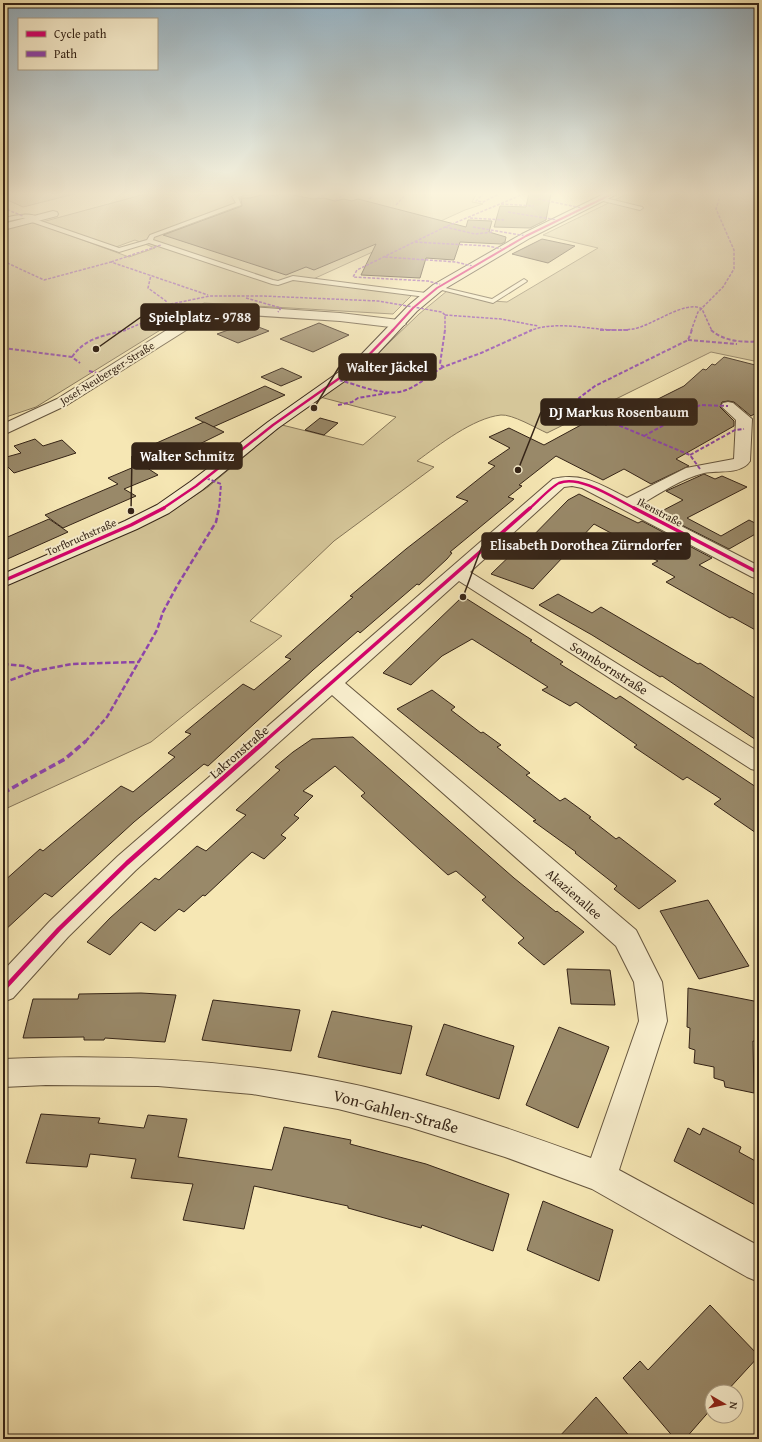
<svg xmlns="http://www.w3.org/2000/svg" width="762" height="1442" font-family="'Gentium Book Plus',serif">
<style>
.green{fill:#d5c699;stroke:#857558}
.building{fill:#998969;stroke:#352417}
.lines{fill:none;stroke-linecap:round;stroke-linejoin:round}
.service-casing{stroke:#65553e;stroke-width:2}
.minor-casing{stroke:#65553e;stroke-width:2}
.secondary-casing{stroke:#352417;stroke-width:2}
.service{fill:#f9efce;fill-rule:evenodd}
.minor{fill:#f9efce;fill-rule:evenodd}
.secondary{fill:#f9efce;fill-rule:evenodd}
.quiet-far3{stroke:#8e44ad;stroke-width:1.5;stroke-dasharray:3 1.5;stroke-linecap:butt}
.quiet-far2{stroke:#8e44ad;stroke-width:2;stroke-dasharray:4 2;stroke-linecap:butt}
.quiet-far1{stroke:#8e44ad;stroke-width:2.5;stroke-dasharray:5.5 2.5;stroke-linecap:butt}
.quiet{stroke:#8e44ad;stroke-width:3.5;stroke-dasharray:7 3.5;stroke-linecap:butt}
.cycleway-far3-casing{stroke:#f9efce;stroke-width:3.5}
.cycleway-far2-casing{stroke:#f9efce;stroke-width:4}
.cycleway-far1-casing{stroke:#f9efce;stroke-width:5.5}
.cycleway-casing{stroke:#f9efce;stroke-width:7}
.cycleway-far3{stroke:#d6006c;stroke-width:2}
.cycleway-far2{stroke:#d6006c;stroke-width:2.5}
.cycleway-far1{stroke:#d6006c;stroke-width:3.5}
.cycleway{stroke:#d6006c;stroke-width:4.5}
.labels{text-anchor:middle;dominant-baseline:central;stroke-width:4;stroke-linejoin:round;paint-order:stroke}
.far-street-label{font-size:11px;fill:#352417;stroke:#f9efce}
.street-label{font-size:13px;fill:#352417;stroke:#f9efce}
.near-street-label{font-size:16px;fill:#352417;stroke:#f9efce}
.leader{fill:none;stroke:#352417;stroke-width:1.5}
.callout-dot{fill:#352417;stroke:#f9efce;stroke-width:1.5}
.callout{fill:#352417;stroke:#352417;stroke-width:1.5}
.callout-label{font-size:14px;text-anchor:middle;font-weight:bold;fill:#fff}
</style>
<rect width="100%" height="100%" fill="#f6e7b4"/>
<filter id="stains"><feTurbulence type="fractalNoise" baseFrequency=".005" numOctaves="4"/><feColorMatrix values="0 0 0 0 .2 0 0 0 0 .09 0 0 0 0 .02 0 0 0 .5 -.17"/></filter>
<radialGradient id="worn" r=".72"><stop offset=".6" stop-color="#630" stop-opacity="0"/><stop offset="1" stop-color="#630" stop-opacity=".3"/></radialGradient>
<g class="green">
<path d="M3 193H78L23 207 3 198Z"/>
<path d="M149 193H477L472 202 483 204 465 210 311 280 413 294 393 314 204 303 36 407 3 418V229L31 221 129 257 155 248 135 240 116 247 42 222Z"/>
<path d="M629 193H759V362L711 352 547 433C536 428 512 414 501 415 473 418 439 445 417 461L434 467 334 541 250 621 282 636 151 742 3 810V587L133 530 182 504 208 487 282 425 363 445 396 417 320 397 369 362 419 314 447 291 493 301 507 302 598 248 543 235Z"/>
</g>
<g class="building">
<path d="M283 193 313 199 324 198 335 201 344 199 352 201 358 199 466 227 468 220 492 221 489 232 506 237 505 242 501 244 460 242 454 260 426 258 420 278 361 275 376 244 314 270 306 267 286 275 163 235 242 206 241 198H250L265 194 276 196Z"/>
<path d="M529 193H551L546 220 530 228 494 227 500 206 526 207Z"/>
<path d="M542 239 575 246 548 263 512 254Z"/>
<path d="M248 323 269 331 238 343 217 334Z"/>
<path d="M319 323 349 335 313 352 280 339Z"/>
<path d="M724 357 759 366V411L751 416 734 402 728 401 722 402 720 407 734 421V426L676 459 689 466 651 484 624 469 603 480 556 456 519 485 522 486 508 497 514 499 450 552 452 553 447 559 419 585 417 584 360 633 358 631 313 670 208 766 204 764 134 822 52 897 45 893 3 932V882L40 849 43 851 121 786 133 792 175 757 168 753 191 734 185 732 243 684 254 690 291 659 285 657 353 597 350 596 406 549 468 501 456 497 495 466 488 463 510 448 489 437 509 428 544 445 592 419 606 425 684 386 703 369 706 370 712 364 715 365Z"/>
<path d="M282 368 302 377 281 386 261 377Z"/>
<path d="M265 386 285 395 213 427 195 418Z"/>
<path d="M320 418 338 423 324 435 305 430Z"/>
<path d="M204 422 224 432 165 461 143 449Z"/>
<path d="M35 439 43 446 62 440 76 453 14 473 3 462V458L21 453 14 446Z"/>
<path d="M141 464 158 475 124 489 136 496 63 528 45 515 118 484 108 478Z"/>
<path d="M704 474 715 479 722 476 747 487 687 518 721 536 749 520 759 525V532L729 549 658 513 683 500 666 491Z"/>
<path d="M579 494 638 523 642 521 712 558 699 565 759 597V632L732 617 730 618 666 582 675 577 652 564 658 561 652 558 654 556 594 524 533 589 491 574 519 547 521 548 568 500Z"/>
<path d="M49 519 68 532 3 561V539Z"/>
<path d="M558 594 592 613 601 607 698 664 700 663 759 701V742L662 676 660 677 592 635 539 605Z"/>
<path d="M461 598 467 599 532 640 530 641 563 662 560 664 616 699 620 696 759 789V835L714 804 721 799 687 777 683 780 634 747 637 745 576 702 570 706 542 690 548 687 472 639 442 656 411 685 383 673Z"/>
<path d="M432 690 455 707 451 710 481 733 483 732 501 745 497 747 530 773 526 775 560 801 565 798 591 817 589 818 616 839 619 837 676 881 639 909 614 889 617 886 575 853 576 852 533 821 536 820 397 709Z"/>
<path d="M353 737 514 878 556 912 557 911 584 932 544 965 518 943 524 938 482 900 486 897 456 871 448 875 420 850 361 796 365 793 335 766 303 791 313 796 294 815 299 818 281 835 286 838 264 859 252 852 205 896 203 895 184 912 179 909 155 931 141 922 110 955 87 942 110 918 155 878 159 880 197 846 206 851 246 815 236 810 280 770 275 767 293 752 312 739Z"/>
<path d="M708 900 749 966 699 979 660 911Z"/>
<path d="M567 969 610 970 615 1005 571 1004Z"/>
<path d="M688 988 759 1002V1042L753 1041 754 1093 725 1087 724 1081 714 1078V1067L694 1063 695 1050 689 1048 690 1028 687 1027Z"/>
<path d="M141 993 176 995 165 1042 105 1038 104 1040H84V1037L23 1038 33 999H78L79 994Z"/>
<path d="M213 1000 300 1010 291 1051 202 1040Z"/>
<path d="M332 1011 412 1026 401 1074 318 1057Z"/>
<path d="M444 1024 514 1046 499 1099 426 1075Z"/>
<path d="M559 1027 609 1047 578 1128 526 1105Z"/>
<path d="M41 1114 100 1118 98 1123 144 1128 148 1115 187 1119 178 1157 272 1170 284 1127 351 1140 350 1144 426 1164 509 1194 493 1251 422 1225 421 1228 348 1208V1206L254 1186 244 1229 183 1220 193 1184 131 1178 136 1159 90 1154 87 1167 26 1163Z"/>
<path d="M688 1128 700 1135 703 1128 741 1147 739 1152 759 1163V1207L674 1161Z"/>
<path d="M543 1201 613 1230 599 1281 527 1250Z"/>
<path d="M710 1305 759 1356 726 1392H712V1408L685 1439H675L623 1378 640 1361 648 1370Z"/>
<path d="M596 1397 632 1439H557L573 1422Z"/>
</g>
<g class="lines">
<g class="service-casing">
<g id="service">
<path d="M239 193H250L238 197 241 205 154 237 153 240 273 280 278 281 293 276 426 293 429 295 426 297 293 280 278 285 272 284 149 243 119 252 29 221V219L23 218 3 222V218C15 216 29 211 40 218L35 219 119 248 147 240 150 235 236 203 232 196Z"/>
<path d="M601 197 642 207 643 208 640 210 599 200Z"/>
<path d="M524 279 527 281 526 282 493 303 434 288 437 286 492 299Z"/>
</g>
</g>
<g class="minor-casing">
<g id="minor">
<path d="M53 211 57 212 58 214 57 216 3 230V224Z"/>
<path d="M233 306 340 313 399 320 406 324 399 328 340 321 233 314 212 316 199 322 67 405 3 435V424L57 399 189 316 209 308Z"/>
<path d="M728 402 733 403 752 419 750 461C741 475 718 470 704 473 681 479 660 493 640 505L759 566V579L752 577 582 488 572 486 564 487 470 572 759 752V771L751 769 459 581 345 683 636 930 662 982 667 1021 619 1170 759 1246V1282L747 1277 592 1189 505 1157 409 1127 338 1109 252 1094 158 1086 46 1085 3 1087V1059C115 1054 227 1059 337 1081 424 1098 508 1128 591 1158L639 1021 634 982 616 946 332 695 136 870 68 937 13 998 3 1002V971L50 921 118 856 553 479C583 472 601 485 627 498L686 468 734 459 736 420 721 406 723 403Z"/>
</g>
</g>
<g class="secondary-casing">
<path id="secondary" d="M606 193H619L530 238 441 291 417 311 366 366 278 428 202 490 169 513 137 529 3 587V574L125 521 157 505 190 482 268 422 356 360 409 305 433 285 522 234Z"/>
</g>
<use href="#service" class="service"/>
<use href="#minor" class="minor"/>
<use href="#secondary" class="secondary"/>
<g class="quiet-far3">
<path d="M484 193 476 201 483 202 501 193"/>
<path d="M317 198 329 193"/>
<path d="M369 199 374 195"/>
<path d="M538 199 582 208"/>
<path d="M335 200 344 195"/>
<path d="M501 204 534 206"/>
<path d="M396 205 407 193"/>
<path d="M3 208 23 216"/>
<path d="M508 212 557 220"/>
<path d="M470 218 504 220"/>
<path d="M445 227 475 234 493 232"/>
<path d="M473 227 526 236"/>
<path d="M415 242 488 246 502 249"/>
<path d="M385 257 456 262 472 266"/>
<path d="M3 261 44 280 111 262 208 295"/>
<path d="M111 262 161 245"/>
<path d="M442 285 428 281 353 277 357 270 445 227 526 193"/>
<path d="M246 298 281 308 278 312"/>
<path d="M166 305 210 296H263L378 301 442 312 445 315V331"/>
<path d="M445 315 501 319 538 326"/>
<path d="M123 331 149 320 166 305V301L148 288 151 275"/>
<path d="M529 331C562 318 599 334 633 329 652 326 686 299 702 309L712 331"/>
<path d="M691 331 698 312 723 287 734 269V250L716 209 721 193"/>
</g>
<g class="quiet-far2">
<path d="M445 330 440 364 443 367 481 353 532 330"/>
<path d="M600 330H630"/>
<path d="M692 330 688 340 595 386 579 398 582 407 589 413 690 455 700 469"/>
<path d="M711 330C723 341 743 343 759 341"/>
<path d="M688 340 737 344"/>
<path d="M3 348 72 357 80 363"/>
<path d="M72 357C86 337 104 336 126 330"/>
<path d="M89 371 104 375"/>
<path d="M339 380C359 385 386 398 406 390 419 385 431 374 443 367"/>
<path d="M338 405 352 402 358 398 388 393"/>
<path d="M644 436 700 405 728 406"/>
<path d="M690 455 735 430 744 429"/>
<path d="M206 478 221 484 219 509"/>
</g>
<g class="quiet-far1">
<path d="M3 664 25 666 35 671 72 664 139 662"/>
<path d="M3 683 35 671"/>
<path d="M85 742 107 717 157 630 163 612 177 586 216 522 219 508"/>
</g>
<path class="quiet" d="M3 793 65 759 86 741"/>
<g class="cycleway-far3-casing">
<path id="cycleway-far3" d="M392 331 413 308 437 288 526 236 614 193"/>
</g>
<g class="cycleway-far2-casing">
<g id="cycleway-far2">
<path d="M162 509 196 486 273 425 361 363 393 330"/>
<path d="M529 509C537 502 551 487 559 483 580 474 617 500 636 509"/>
</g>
</g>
<g class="cycleway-far1-casing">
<g id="cycleway-far1">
<path d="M634 508 759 573"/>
<path d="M3 581 131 525 164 508"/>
<path d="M264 742 530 508"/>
</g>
</g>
<g class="cycleway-casing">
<path id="cycleway" d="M3 990 59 929 127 863 265 741"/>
</g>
<use href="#cycleway-far3" class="cycleway-far3"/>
<use href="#cycleway-far2" class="cycleway-far2"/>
<use href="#cycleway-far1" class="cycleway-far1"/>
<use href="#cycleway" class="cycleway"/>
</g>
<linearGradient id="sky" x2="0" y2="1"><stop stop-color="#93aebe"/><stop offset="0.49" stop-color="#fbf4dd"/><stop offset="1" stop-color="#fbf4dd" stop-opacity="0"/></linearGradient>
<rect width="762" height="395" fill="url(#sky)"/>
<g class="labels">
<g class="far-street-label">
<text transform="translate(107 373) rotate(-32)">Josef-Neuberger-Straße</text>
<text transform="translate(660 512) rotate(28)">Ikenstraße</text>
<text transform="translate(81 537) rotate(-24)">Torfbruchstraße</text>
</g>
<g class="street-label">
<text transform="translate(609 668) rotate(32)">Sonnbornstraße</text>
<text transform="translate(239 752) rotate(-41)">Lakronstraße</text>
<text transform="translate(574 894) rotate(41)">Akazienallee</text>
</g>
<g class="near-street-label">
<text transform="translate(396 1111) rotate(15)">Von-Gahlen-Straße</text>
</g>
</g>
<path class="leader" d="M96 349L141 317M314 408L339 367M518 470L541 412M131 511L132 456M463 597L482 546"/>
<g class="callout-dot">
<circle cx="96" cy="349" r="4"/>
<circle cx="314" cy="408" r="4"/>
<circle cx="518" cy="470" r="4"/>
<circle cx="131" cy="511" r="4"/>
<circle cx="463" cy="597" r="4"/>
</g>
<g class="callout">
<rect x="141" y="304" width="118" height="26" rx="4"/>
<rect x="339" y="354" width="97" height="26" rx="4"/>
<rect x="541" y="399" width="156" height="26" rx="4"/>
<rect x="132" y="443" width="110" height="26" rx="4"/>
<rect x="482" y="533" width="208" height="26" rx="4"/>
</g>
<g class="callout-label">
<text x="200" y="322">Spielplatz - 9788</text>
<text x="387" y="372">Walter Jäckel</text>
<text x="619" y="417">DJ Markus Rosenbaum</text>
<text x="187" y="461">Walter Schmitz</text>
<text x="586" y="550">Elisabeth Dorothea Zürndorfer</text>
</g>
<rect width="762" height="1442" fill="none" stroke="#f6e7b4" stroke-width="16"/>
<rect x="4" y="4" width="754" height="1434" fill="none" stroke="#352417" stroke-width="2"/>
<rect x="8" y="8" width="746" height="1426" fill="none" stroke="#352417"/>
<rect x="18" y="18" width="140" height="52" fill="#f9efce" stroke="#ab9e85"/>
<rect x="26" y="31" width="20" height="6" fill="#d6006c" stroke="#ab9e85"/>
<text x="54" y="38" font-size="12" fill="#352417">Cycle path</text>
<rect x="26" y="51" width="20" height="6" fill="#8e44ad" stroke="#ab9e85"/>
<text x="54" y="58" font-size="12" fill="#352417">Path</text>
<g transform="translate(724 1404) rotate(99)"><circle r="19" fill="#f9efce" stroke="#ab9e85"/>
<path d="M0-3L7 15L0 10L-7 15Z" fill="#8f2418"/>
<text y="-6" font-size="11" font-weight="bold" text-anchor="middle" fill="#352417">N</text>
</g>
<rect width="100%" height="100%" filter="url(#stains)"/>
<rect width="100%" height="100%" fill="url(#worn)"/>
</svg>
